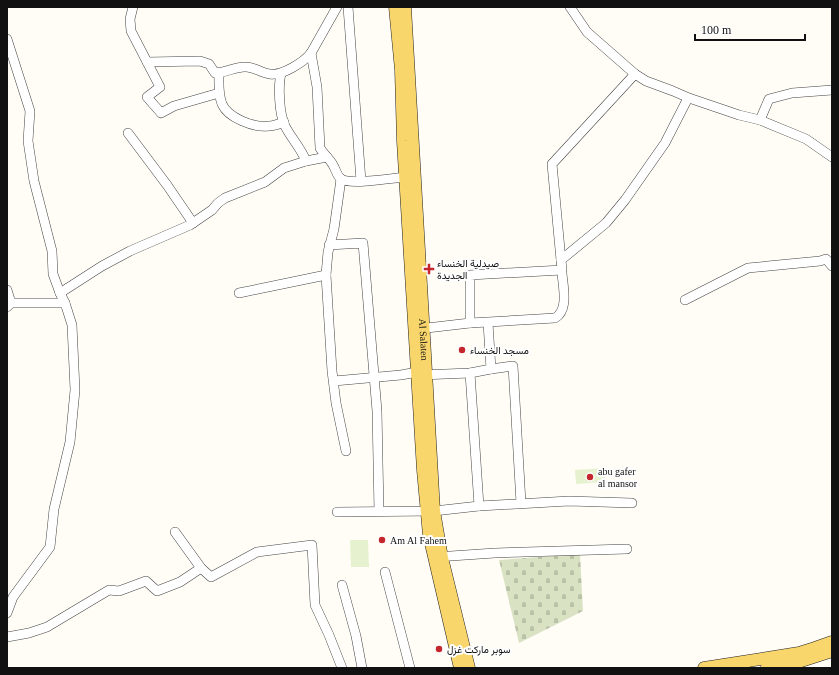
<svg xmlns="http://www.w3.org/2000/svg" width="839" height="675" font-family="'Times New Roman',Vazirmatn,serif">
<style>
.cemetery{fill:url(#cemetery-stones)}
.pitch{fill:#e6f2cf}
.lines{fill:none;stroke-linecap:round;stroke-linejoin:round}
.minor-casing{stroke:#444;stroke-width:10}
.major-casing{stroke:#222;stroke-width:13}
.minor{stroke:#fff;stroke-width:9}
.major{stroke:#f9d66b;stroke-width:12}
.poi-dot{fill:#c4262e;stroke:#fff;stroke-width:1.5}
.labels{text-anchor:middle;dominant-baseline:central;stroke-width:4;stroke-linejoin:round;paint-order:stroke}
.poi-label{font-size:10px;fill:#111;stroke:#fff;text-anchor:start}
.street-label{font-size:10px;fill:#111;stroke:#fff}
</style>
<defs>
<pattern id="cemetery-stones" width="16" height="16" patternUnits="userSpaceOnUse"><rect width="16" height="16" fill="#d9e3c4"/><path d="M2 7V4a2 2 0 0 1 4 0v3zM10 15v-3a2 2 0 0 1 4 0v3z" fill="#b9c2a7"/></pattern>
</defs>
<rect width="100%" height="100%" fill="#fffdf5"/>
<path class="cemetery" d="M580 554 583 611 519 643 499 560Z"/>
<g class="pitch">
<path d="M604 468 605 482 576 484 575 470Z"/>
<path d="M350 540H368L369 567H351Z"/>
</g>
<g class="lines">
<g class="minor-casing">
<g id="minor">
<path d="M133 7 130 19 131 31 160 87 147 97 161 113 174 106 219 93"/>
<path d="M337 7 311 53 317 87 320 148C324 155 330 159 333 165 336 170 337 176 341 179 350 185 394 178 406 177"/>
<path d="M348 7 361 181"/>
<path d="M570 7 587 32 635 74 646 81 673 91 689 98 739 115 760 120 806 139 832 157"/>
<path d="M7 39 30 111 28 141 34 181 52 251 53 274 60 293"/>
<path d="M147 62 200 61 209 64 215 73C226 73 236 66 246 67 254 67 262 73 270 74 282 76 304 62 311 53"/>
<path d="M219 73C219 83 218 94 222 104 228 118 254 128 269 126 274 126 279 124 284 122"/>
<path d="M281 73C278 87 279 113 285 126 291 138 301 148 306 161"/>
<path d="M760 120 769 99 792 93 832 90"/>
<path d="M128 133 167 185 193 223"/>
<path d="M341 179 334 229 328 252 326 275 332 371 336 403 346 451"/>
<path d="M329 245 363 243 377 411 379 511"/>
<path d="M561 260 552 164 635 74"/>
<path d="M7 290 11 303"/>
<path d="M239 293 326 275"/>
<path d="M685 300 748 268 820 261 826 259 832 266"/>
<path d="M7 307 11 303H65"/>
<path d="M470 323V275L562 270 561 260 606 223 625 200 665 143 688 98"/>
<path d="M418 329 470 323 555 318C569 310 563 287 562 273"/>
<path d="M491 369 513 366 521 503"/>
<path d="M470 373 479 506"/>
<path d="M421 375 470 373 491 369 488 323"/>
<path d="M334 381 401 375 417 372"/>
<path d="M337 512 434 511 479 506 569 501 632 503"/>
<path d="M175 532 201 568 211 577 257 552 312 545 315 605 329 635 342 668"/>
<path d="M436 557 495 553 627 549"/>
<path d="M385 572 410 668"/>
<path d="M342 585 356 636 362 668"/>
<path d="M7 613 13 597 50 547 54 509 70 442 75 390 72 325 65 303 60 293 102 266 130 251 190 225 212 210 218 203 225 198 265 182 284 168 306 161 327 157"/>
<path d="M7 637 29 633 47 627 109 590 119 591 146 581 157 591 180 582 201 568"/>
</g>
</g>
<g class="major-casing">
<g id="major">
<path d="M395 7 401 70 403 141 423 470 429 535 460 668"/>
<path id="s1" d="M405 7 434 511 442 558 469 668"/>
<path d="M767 667 801 661 832 651"/>
<path d="M704 668 799 653 815 648 832 642"/>
</g>
</g>
<use href="#minor" class="minor"/>
<use href="#major" class="major"/>
</g>
<g class="poi-dot">
<path d="M427 263h4v4h4v4h-4v4h-4v-4h-4v-4h4z"/>
<circle cx="462" cy="350" r="4"/>
<circle cx="590" cy="477" r="4"/>
<circle cx="382" cy="540" r="4"/>
<circle cx="439" cy="649" r="4"/>
</g>
<g class="labels">
<g class="poi-label">
<text x="437" y="263">صيدلية الخنساء<tspan x="437" dy="12">الجديدة</tspan></text>
<text x="470" y="350">مسجد الخنساء</text>
<text x="598" y="471">abu gafer<tspan x="598" dy="12">al mansor</tspan></text>
<text x="390" y="540">Am Al Fahem</text>
<text x="447" y="649">سوبر ماركت غزل</text>
</g>
<g class="street-label">
<text stroke="none"><textPath href="#s1" startOffset="333">Al Salaten</textPath></text>
</g>
</g>
<rect width="839" height="675" fill="none" stroke="#111111" stroke-width="16"/>
<path d="M695 34v6h110v-6" fill="none" stroke="#111111" stroke-width="2"/>
<text x="701" y="34" font-size="12" fill="#111111" stroke="#ffffff" stroke-width="3" paint-order="stroke">100 m</text>
</svg>
